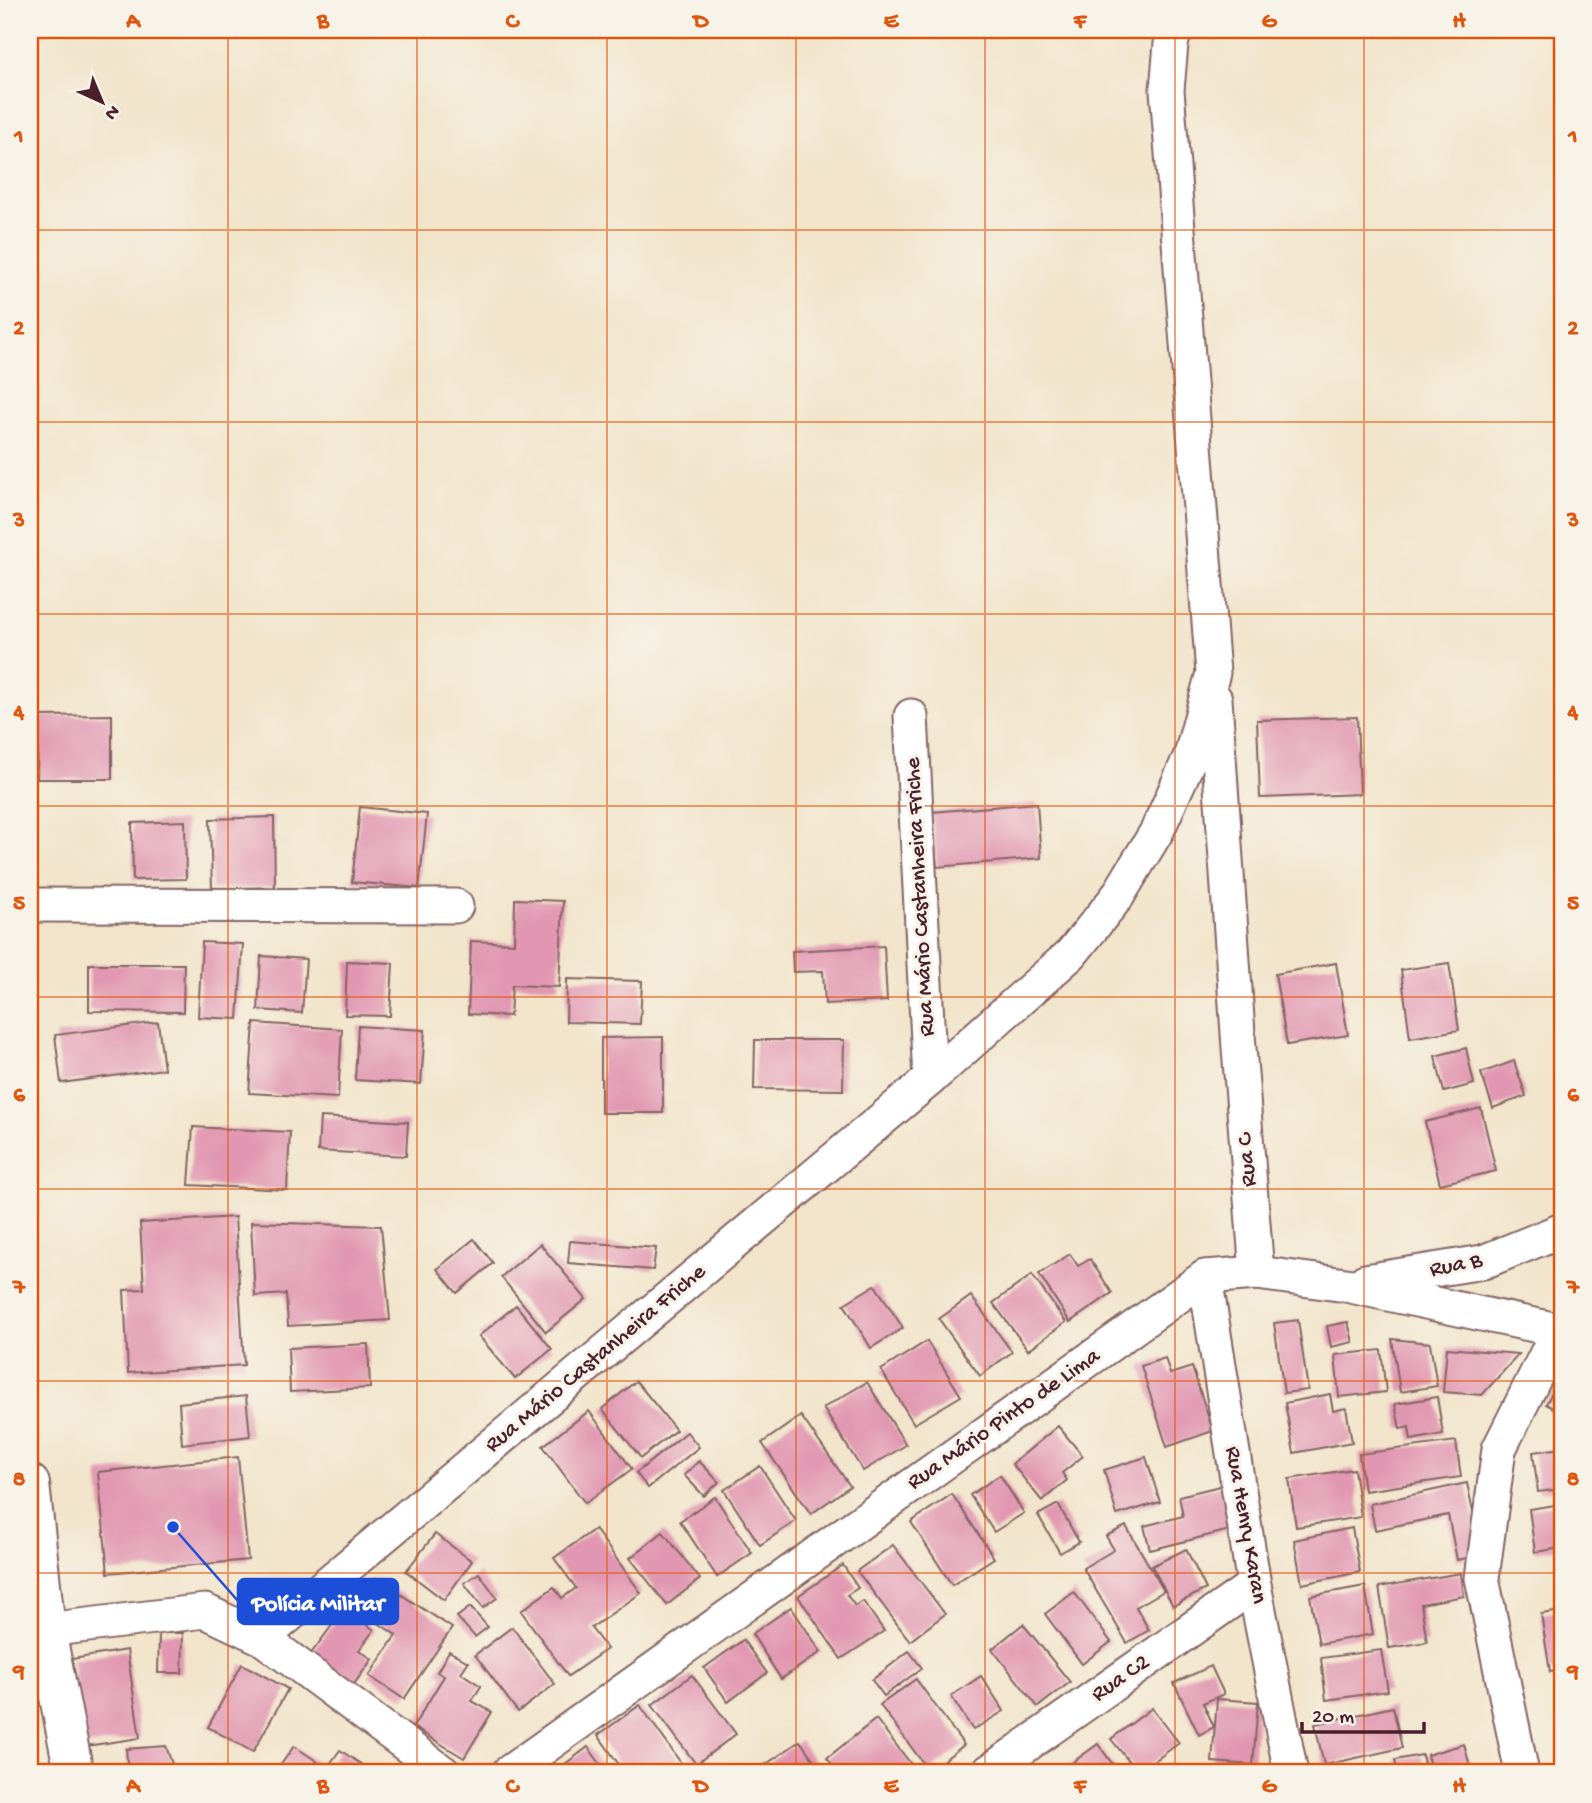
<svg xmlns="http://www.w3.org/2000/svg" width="1592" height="1803" font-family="'Gochi Hand',sans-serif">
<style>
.building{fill:#e197b1}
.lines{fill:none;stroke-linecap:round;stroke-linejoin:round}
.street-casing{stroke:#846463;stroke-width:37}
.secondary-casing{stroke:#846463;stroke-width:42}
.street{stroke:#fff;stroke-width:33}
.secondary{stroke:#fff;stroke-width:38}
.grid{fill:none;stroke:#e0560e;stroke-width:2;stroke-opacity:0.55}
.labels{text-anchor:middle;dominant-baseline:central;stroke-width:6;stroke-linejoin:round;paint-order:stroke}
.street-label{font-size:23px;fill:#4a1f2b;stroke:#f7f3e8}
.leader{fill:none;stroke:#1d4ed8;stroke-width:2.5}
.callout-dot{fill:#1d4ed8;stroke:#f7f3e8;stroke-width:2.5}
.callout{fill:#1d4ed8;stroke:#1d4ed8;stroke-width:2.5}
.callout-label{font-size:24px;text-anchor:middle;font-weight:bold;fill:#fff}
.neatline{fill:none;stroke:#e0560e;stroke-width:2.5}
.grid-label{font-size:23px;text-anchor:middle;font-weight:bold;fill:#e0560e}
</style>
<rect width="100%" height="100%" fill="#f7f3e8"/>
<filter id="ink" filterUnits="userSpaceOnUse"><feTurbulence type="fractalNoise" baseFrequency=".0143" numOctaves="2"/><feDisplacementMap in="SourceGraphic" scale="14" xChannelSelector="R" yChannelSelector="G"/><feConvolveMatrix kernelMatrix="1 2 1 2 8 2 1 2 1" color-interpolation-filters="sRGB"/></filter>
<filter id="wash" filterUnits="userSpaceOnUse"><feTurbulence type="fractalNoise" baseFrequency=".00686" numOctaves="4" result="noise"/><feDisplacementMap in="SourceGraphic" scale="28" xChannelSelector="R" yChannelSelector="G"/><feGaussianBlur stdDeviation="1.57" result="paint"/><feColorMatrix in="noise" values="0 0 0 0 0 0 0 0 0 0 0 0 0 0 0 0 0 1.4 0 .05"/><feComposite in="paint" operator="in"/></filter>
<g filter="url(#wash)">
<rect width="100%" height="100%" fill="#f1e4ca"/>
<g id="blocks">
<g class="building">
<path d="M112 715V779H37L38 716Z"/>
<path d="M1357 717 1360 794 1260 798 1257 720Z"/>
<path d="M1037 803 1041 858 937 867 932 812Z"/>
<path d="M360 807 427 814 419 888 352 882Z"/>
<path d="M274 817 275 887 212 889 210 819Z"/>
<path d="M185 821 186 879 133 880 132 823Z"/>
<path d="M515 899 563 901 559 987 512 985 510 1016 468 1014 471 941 514 943Z"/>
<path d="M202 942 243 944 238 1019 198 1017Z"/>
<path d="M884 946 887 1001 825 1004 823 971 793 972 792 951Z"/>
<path d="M261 956 306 959 302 1013 258 1010Z"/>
<path d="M347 961 393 963 390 1016 345 1015Z"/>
<path d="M1336 963 1348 1035 1287 1045 1275 974Z"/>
<path d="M1449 963 1459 1030 1410 1038 1401 970Z"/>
<path d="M89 964H184L183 1012 89 1011Z"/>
<path d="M567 979 642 981 640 1024 566 1022Z"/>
<path d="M158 1022 164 1069 61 1083 55 1035Z"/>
<path d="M254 1023 342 1029 338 1098 249 1093Z"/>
<path d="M358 1026 425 1030 421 1084 355 1080Z"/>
<path d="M663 1037V1113H601V1038Z"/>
<path d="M755 1040H844L843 1090 754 1089Z"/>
<path d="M1466 1048 1474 1084 1444 1092 1435 1056Z"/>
<path d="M1514 1061 1526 1096 1493 1108 1481 1073Z"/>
<path d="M1481 1108 1496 1171 1440 1184 1425 1122Z"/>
<path d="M320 1117 408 1122 406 1156 318 1151Z"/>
<path d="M193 1127 290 1132 287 1190 189 1185Z"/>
<path d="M235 1217 244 1365 128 1373 124 1290 144 1289 140 1223Z"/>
<path d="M251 1222 381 1226 390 1320 288 1326 286 1294 255 1296Z"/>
<path d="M474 1239 493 1263 457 1293 437 1269Z"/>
<path d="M570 1241 656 1248 653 1270 568 1263Z"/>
<path d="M540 1244 586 1299 546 1332 501 1277Z"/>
<path d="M1070 1254 1078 1266 1090 1259 1112 1293 1070 1322 1039 1274Z"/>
<path d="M1032 1275 1066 1322 1028 1350 993 1303Z"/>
<path d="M875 1285 903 1328 871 1348 844 1304Z"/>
<path d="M971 1296 1012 1352 980 1376 939 1319Z"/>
<path d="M516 1305 552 1349 515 1379 479 1336Z"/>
<path d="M1298 1320 1308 1390 1284 1393 1274 1323Z"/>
<path d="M1348 1322 1353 1342 1331 1347 1327 1326Z"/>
<path d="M1392 1339 1430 1343 1437 1386 1400 1392Z"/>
<path d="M927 1341 961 1396 914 1424 881 1370Z"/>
<path d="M368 1344 370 1388 290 1392 288 1348Z"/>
<path d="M1447 1348 1519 1354 1482 1395 1443 1392Z"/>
<path d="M1381 1350 1386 1392 1339 1397 1335 1355Z"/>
<path d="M1165 1358 1170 1374 1192 1367 1213 1431 1167 1447 1141 1366Z"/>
<path d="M1562 1373V1413L1546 1404Z"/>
<path d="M636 1381 676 1430 641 1458 602 1409Z"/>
<path d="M867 1382 906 1445 863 1471 823 1408Z"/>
<path d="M1330 1394 1333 1411 1346 1408 1352 1442 1294 1453 1285 1403Z"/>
<path d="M246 1396 250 1436 182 1444 179 1403Z"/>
<path d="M1437 1397 1443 1434 1411 1440 1409 1427 1400 1429 1395 1404Z"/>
<path d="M589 1411 632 1469 585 1503 543 1446Z"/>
<path d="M801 1416 850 1486 811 1514 762 1443Z"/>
<path d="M1058 1426 1083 1456 1062 1473 1067 1480 1042 1501 1012 1464Z"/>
<path d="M687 1432 699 1447 648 1488 636 1473Z"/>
<path d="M1456 1441 1461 1477 1364 1491 1359 1454Z"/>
<path d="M1562 1448V1489L1538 1492 1533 1452Z"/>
<path d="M238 1457 248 1560 108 1573 98 1472Z"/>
<path d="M1146 1457 1160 1502 1117 1515 1104 1470Z"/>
<path d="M699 1461 719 1482 704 1496 684 1475Z"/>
<path d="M760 1466 796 1521 760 1545 724 1490Z"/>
<path d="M1354 1469 1361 1517 1296 1527 1289 1479Z"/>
<path d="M1000 1475 1024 1513 994 1532 970 1495Z"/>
<path d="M1467 1483 1482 1555 1457 1560 1448 1515 1375 1530 1370 1504Z"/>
<path d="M1224 1485 1234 1529 1150 1550 1144 1526 1183 1516 1179 1496Z"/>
<path d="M952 1494 994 1558 952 1585 911 1522Z"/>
<path d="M715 1497 752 1553 717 1577 680 1521Z"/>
<path d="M1058 1504 1079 1542 1060 1553 1038 1515Z"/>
<path d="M1562 1504V1548L1535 1552 1529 1509Z"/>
<path d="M1126 1526 1164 1591 1136 1607 1149 1630 1127 1643 1083 1568 1114 1550 1106 1536Z"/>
<path d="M1352 1528 1360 1572 1302 1584 1294 1540Z"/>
<path d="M595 1529 641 1593 591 1628 607 1649 568 1676 521 1611 554 1587 562 1598 576 1588 554 1558Z"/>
<path d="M663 1532 700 1579 667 1605 630 1558Z"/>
<path d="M435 1534 472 1561 444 1600 406 1571Z"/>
<path d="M893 1545 945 1614 910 1641 857 1571Z"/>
<path d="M1186 1549 1206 1589 1173 1606 1152 1566Z"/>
<path d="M843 1565 858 1588 847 1595 855 1606 863 1601 884 1631 841 1659 798 1596Z"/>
<path d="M479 1573 497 1598 483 1608 464 1583Z"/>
<path d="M1461 1573 1464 1596 1421 1604 1427 1642 1389 1648 1379 1587Z"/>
<path d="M376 1578 452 1628 404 1699 369 1676 396 1635 356 1608Z"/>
<path d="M1365 1586 1373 1634 1319 1644 1310 1596Z"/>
<path d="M1074 1592 1111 1642 1082 1664 1045 1614Z"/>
<path d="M470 1607 488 1627 475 1637 457 1617Z"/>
<path d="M791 1607 821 1652 781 1679 752 1634Z"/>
<path d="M345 1608 374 1630 359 1650 372 1659 352 1687 310 1655Z"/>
<path d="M1562 1611V1670L1550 1672 1541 1614Z"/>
<path d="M1023 1624 1070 1682 1038 1707 992 1649Z"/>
<path d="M512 1627 555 1684 518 1712 475 1655Z"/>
<path d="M159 1633H183L182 1673H158Z"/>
<path d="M743 1640 767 1673 728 1702 704 1668Z"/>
<path d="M127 1650 140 1738 86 1746 72 1659Z"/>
<path d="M1381 1650 1388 1691 1326 1700 1321 1658Z"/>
<path d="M449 1651 468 1662 461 1673 481 1686 472 1701 492 1712 464 1758 413 1727 444 1676 437 1672Z"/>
<path d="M909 1651 922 1668 884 1696 872 1680Z"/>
<path d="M242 1664 288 1689 253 1752 208 1727Z"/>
<path d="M1211 1666 1224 1694 1203 1703 1214 1727 1199 1735 1174 1683Z"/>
<path d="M692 1675 736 1734 696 1764 652 1705Z"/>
<path d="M981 1676 1004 1711 973 1730 951 1696Z"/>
<path d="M916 1679 964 1745 929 1771 880 1705Z"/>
<path d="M1217 1699 1258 1702 1253 1765 1212 1762Z"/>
<path d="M640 1705 688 1773H625L598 1735Z"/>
<path d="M1393 1707 1402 1748 1324 1765 1315 1724Z"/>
<path d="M1152 1708 1179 1743 1138 1773 1111 1739Z"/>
<path d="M876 1719 918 1773H839L827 1758Z"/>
<path d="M800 1741 823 1773H770L765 1765Z"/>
<path d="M1098 1744 1119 1773H1058Z"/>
<path d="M1464 1744 1472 1773H1432L1427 1755Z"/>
<path d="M166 1746 172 1764 146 1773H128L126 1749Z"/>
<path d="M294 1746 327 1768 340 1750 374 1773H275Z"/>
<path d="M588 1747 607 1773H536L551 1762 557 1770Z"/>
<path d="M1422 1755 1426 1773H1398L1395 1760Z"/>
</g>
</g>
</g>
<g filter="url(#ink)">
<use href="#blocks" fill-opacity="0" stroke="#846463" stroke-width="2"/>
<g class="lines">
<g class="street-casing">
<g id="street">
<path d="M1215 699 1239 1048 1257 1273"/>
<path d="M911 716 930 1079"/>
<path d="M30 905 456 906"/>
<path d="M1205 1277 1254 1585 1291 1773"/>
<path d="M1365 1281 1483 1262 1562 1230"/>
<path d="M46 1630 205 1611 262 1638 444 1773"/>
<path d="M262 1638 930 1079 1071 954 1117 897 1157 831 1191 755 1213 673 1167 90 1171 44 1175 30"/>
<path d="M508 1773 1205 1277 1257 1273 1346 1285 1562 1331"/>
<path d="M987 1773 1254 1585"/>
<path d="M1522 1773 1482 1578 1499 1449 1558 1331"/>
</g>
</g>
<g class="secondary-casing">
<path id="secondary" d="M30 1484 46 1630 74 1773"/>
</g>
<use href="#street" class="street"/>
<use href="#secondary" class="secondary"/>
</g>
</g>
<path class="grid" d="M228 30V1773M417 30V1773M607 30V1773M796 30V1773M985 30V1773M1175 30V1773M1364 30V1773M30 230H1562M30 422H1562M30 614H1562M30 806H1562M30 997H1562M30 1189H1562M30 1381H1562M30 1573H1562"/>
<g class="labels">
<g class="street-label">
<text transform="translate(921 897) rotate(-93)">Rua Mário Castanheira Friche</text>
<text transform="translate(1248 1160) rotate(-95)">Rua C</text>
<text transform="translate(1456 1266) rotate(-11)">Rua B</text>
<text transform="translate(596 1359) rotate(-40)">Rua Mário Castanheira Friche</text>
<text transform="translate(1004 1420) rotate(-35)">Rua Mário Pinto de Lima</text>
<text transform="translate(1245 1525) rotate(80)">Rua Henry Karan</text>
<text transform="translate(1121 1679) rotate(-35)">Rua C2</text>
</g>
</g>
<path class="leader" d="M173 1527L238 1601"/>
<circle class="callout-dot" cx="173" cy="1527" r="7"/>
<rect class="callout" x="238" y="1579" width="160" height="45" rx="7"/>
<g class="callout-label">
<text x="318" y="1610">Polícia Militar</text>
</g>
<rect width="1592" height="1803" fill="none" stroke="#f7f3e8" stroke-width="77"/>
<g transform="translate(102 102) rotate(136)" stroke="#f7f3e8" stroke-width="5" paint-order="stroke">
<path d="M0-5L12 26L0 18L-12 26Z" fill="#4a1f2b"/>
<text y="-10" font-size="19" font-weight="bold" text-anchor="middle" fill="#4a1f2b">N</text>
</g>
<path d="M1302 1722v10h122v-10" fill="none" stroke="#4a1f2b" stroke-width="3.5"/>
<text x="1312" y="1722" font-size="21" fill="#4a1f2b" stroke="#f7f3e8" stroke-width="5" paint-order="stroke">20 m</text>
<rect x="38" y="38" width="1516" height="1726" class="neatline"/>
<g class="grid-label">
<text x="133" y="27">A</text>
<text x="323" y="27">B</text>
<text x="512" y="27">C</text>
<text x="701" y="27">D</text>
<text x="891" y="27">E</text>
<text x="1080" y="27">F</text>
<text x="1269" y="27">G</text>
<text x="1459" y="27">H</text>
<text x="19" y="142">1</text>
<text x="1573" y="142">1</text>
<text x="19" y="334">2</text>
<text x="1573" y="334">2</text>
<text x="19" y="526">3</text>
<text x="1573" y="526">3</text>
<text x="19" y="718">4</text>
<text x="1573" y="718">4</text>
<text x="19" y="909">5</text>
<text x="1573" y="909">5</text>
<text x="19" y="1101">6</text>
<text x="1573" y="1101">6</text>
<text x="19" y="1293">7</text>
<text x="1573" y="1293">7</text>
<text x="19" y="1485">8</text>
<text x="1573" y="1485">8</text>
<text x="19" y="1677">9</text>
<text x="1573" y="1677">9</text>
<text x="133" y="1792">A</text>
<text x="323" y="1792">B</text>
<text x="512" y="1792">C</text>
<text x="701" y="1792">D</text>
<text x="891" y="1792">E</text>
<text x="1080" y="1792">F</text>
<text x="1269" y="1792">G</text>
<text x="1459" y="1792">H</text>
</g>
</svg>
